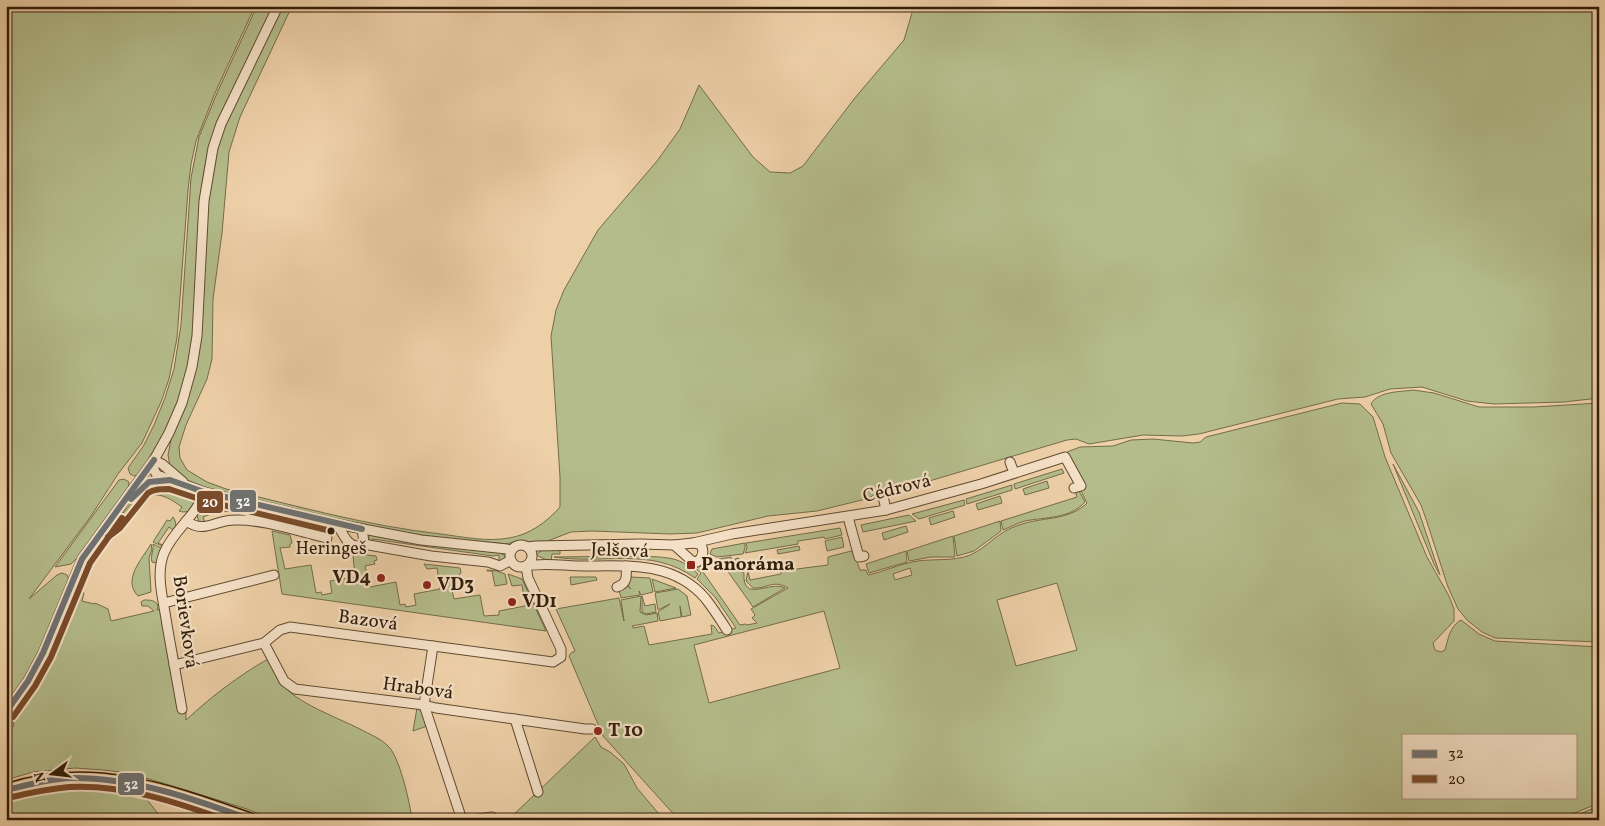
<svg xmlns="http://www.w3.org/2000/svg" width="1605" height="826" font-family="Vollkorn,serif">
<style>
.green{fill:#b4bc8b;stroke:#736c4a;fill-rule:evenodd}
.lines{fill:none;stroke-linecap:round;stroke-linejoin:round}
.minor-casing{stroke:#614a30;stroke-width:11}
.major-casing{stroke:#321d08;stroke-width:14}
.minor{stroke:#f4e0c6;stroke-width:9}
.major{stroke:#e7b874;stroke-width:11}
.bus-1-casing{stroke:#f4e0c6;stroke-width:10}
.bus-2-casing{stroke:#f4e0c6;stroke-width:10}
.bus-1{stroke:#6f7273;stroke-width:6}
.bus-2{stroke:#7a4b2a;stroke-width:6}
.bus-dot{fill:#321d08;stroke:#f4e0c6;stroke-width:2}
.poi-dot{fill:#8f2418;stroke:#f4e0c6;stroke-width:2}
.labels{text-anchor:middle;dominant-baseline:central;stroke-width:4.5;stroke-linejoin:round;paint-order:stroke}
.bus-label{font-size:18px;fill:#321d08;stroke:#f4e0c6}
.street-label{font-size:19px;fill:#321d08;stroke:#f4e0c6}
.poi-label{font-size:19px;font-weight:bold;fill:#321d08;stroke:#f4e0c6;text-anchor:start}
.line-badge{stroke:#f4e0c6;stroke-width:2}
.badge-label{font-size:14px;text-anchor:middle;font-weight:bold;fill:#fff}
</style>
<rect width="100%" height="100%" fill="#eed0a8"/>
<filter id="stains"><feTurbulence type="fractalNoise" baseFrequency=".004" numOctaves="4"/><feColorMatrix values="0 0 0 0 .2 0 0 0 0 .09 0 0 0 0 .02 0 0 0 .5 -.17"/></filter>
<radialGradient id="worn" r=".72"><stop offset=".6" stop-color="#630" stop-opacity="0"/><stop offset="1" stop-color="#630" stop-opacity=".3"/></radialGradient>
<g class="green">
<path d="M6 6H255L215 93 196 141 191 164 188 190 177 338 169 379 161 402 142 443 118 474 91 516 29 599 57 575 62 573 67 575 69 580 33 666 6 706Z"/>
<path d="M257 6H274L207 155 203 178C196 249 203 330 180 398 170 426 155 451 138 475L134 476 130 474 128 468 144 445 154 425 165 398 174 369 181 325 191 178 199 137 217 93Z"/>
<path d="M282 6H292L240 117 229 152 222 233 213 299 212 359 207 379 186 425 179 447 180 458 187 470 207 482 226 489C297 506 368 526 441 534 463 537 487 542 509 538 529 535 547 522 560 507V477L551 336 556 310 564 290 598 230 657 161 680 129 699 85 753 157 770 172 790 173 803 166 854 99 904 40 914 6H1599V398L1564 402 1494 404 1467 401 1422 387 1390 389 1365 397 1338 399 1199 434 1182 436 1143 435 1089 444 1076 439 1067 440 906 488 885 490 866 499 817 511 768 516 697 533 670 534 592 531 571 532 545 542 529 543 516 541 507 544 433 537 392 531 210 489 187 480 170 466 168 455 172 435 187 398 207 205 215 155 224 125Z"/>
<path d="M1413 390 1434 393 1479 407H1534L1599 403V642L1495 638 1482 632 1467 620 1458 609 1448 587 1426 519 1421 505 1391 453 1383 424 1371 404C1378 391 1400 392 1413 390Z"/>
<path d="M1342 403 1360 404 1373 417 1385 457 1427 557 1449 596 1454 609V621L1433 643 1435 650 1441 652 1445 650C1448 639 1450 626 1461 620L1479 634 1495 641 1599 647V803L1558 820H679L603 736 569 656 571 653 575 651 556 609 619 598 624 621 621 600 641 596 640 612 646 615 657 613 658 621 632 626 633 628 644 626 649 645 712 634 711 625 714 626 719 633 736 628 715 597 697 579 701 573 695 568 704 565 707 569 703 572 740 625 746 624 747 625 757 623 752 618 755 615 751 609 788 588C773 579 767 589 753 588L746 581 748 571 750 580 781 574V571L828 565V557L851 551H853L860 570H866L868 575C883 572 897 565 912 562 930 558 954 562 970 555 987 548 998 531 1019 525 1041 517 1066 521 1085 505L1087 503 1081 491 1086 488 1067 452 1080 447 1113 446 1131 440 1153 439 1193 443 1200 442 1206 437ZM910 568 912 575 895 580 893 574ZM1057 583 1077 650 1016 666 997 600ZM824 611 840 668 709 703 694 645ZM1404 735H1576V797H1404Z"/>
<path d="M1393 464 1419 512 1440 575 1434 564Z"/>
<path d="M1062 469 1064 473 1015 489 1014 484Z"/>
<path d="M124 479 129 482 128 491 79 556 71 564 55 567 119 480Z"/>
<path d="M1047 481 1049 488 1025 495 1023 489Z"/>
<path d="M161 483 191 491C202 500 192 516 179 511L182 507C172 500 162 493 150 495 145 496 139 499 136 502 120 517 86 571 79 591L84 593 82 601 94 604 95 603 108 609 111 621 154 611 148 606H142L141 602 144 600C150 600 156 600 158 606L157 610 161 609 186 710V720C211 697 238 676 268 659 274 668 279 679 286 688 300 704 340 719 360 729 369 734 382 739 389 747 400 759 410 803 412 820H274L247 809 179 788 129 773 103 770 75 768 33 772 6 780V728L9 729 14 726 13 722 15 707 34 678 51 644 84 563 103 537 143 489Z"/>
<path d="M1012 485V490L967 504 966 499Z"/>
<path d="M1075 491H1079L1085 502C1070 519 1045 517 1025 521 1017 523 1010 527 1003 530L1001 521 1077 497Z"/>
<path d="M1000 496 1002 503 978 510 976 504Z"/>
<path d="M214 499 273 514 291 521 292 525 284 526 285 520C255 513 233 505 203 517L205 522H199L197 516C201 508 204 500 214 499Z"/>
<path d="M964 500 965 505 919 519 912 514Z"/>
<path d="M953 511 955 517 931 525 929 518Z"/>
<path d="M909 515 916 521 863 532 861 525Z"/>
<path d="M173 517C176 521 177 526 173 530L169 527 158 543 163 545 162 546 153 542 167 520 170 521Z"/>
<path d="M1000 521 1001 531 974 551 957 556 954 536Z"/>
<path d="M906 526 908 532 884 540 882 533Z"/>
<path d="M840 528 842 535 825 539 824 537 798 541V544L745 553 747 548 746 543Z"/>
<path d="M272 531 290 535 292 543 290 544V547L280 548 285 569 311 565 316 593 321 592 322 595 332 593 330 581 355 577 353 555H342L339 546 352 553 376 556 377 560 374 561 375 564 365 566 370 587 396 582 400 605 405 604 406 607 416 605 414 594 440 589 437 568 427 569 424 564 460 568 461 572 459 576 449 578 454 599 480 595 484 616 499 615V611L525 606 522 585 512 586 508 574 522 579 546 631 282 594Z"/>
<path d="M369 535 406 542 498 552 504 555 506 559 499 564V555L493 556 372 539V543L369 542Z"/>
<path d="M953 536 955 557H931L909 561 907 551Z"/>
<path d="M842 537 844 547 827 551 825 541Z"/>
<path d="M323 543 337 545 338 553 326 556Z"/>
<path d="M745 543V548L743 554 717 557 710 554 712 549Z"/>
<path d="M151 544 152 549 149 558 151 592 138 596C122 580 142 559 151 544Z"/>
<path d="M153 544 161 548 157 563 152 562C150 555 154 551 153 544Z"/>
<path d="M799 546 800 550 778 554 777 550Z"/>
<path d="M560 549V554H552L551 562 536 555 542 550Z"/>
<path d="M906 551 907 562 869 573 866 564Z"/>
<path d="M644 556C669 558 679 556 698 574L695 578C650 546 604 565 554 557Z"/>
<path d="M731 557 735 569 744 573C742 604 770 580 785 588L753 607 719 559Z"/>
<path d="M738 558 742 561 744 566 741 571C735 569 733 564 735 559Z"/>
<path d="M487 570 497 571 505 574 507 584 495 586 492 571H487Z"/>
<path d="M570 577H596L597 580 571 585Z"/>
<path d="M630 577 650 578 653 592 641 595 639 591 640 595 621 598 619 590 626 585 631 589 627 584Z"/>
<path d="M652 579 676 588 655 592Z"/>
<path d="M678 589 687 596 691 615 682 617 680 606 681 617 660 621 658 612 670 604 658 610 655 593Z"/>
<path d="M642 596 645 606 655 604 656 612 646 614 642 612Z"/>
<path d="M417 708 423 709 430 725 413 731Z"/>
<path d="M595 737 601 747 610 752 624 764 637 788 664 820H508Z"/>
<path d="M81 784 109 786 141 792 163 820H6V799L38 789Z"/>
<path d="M1599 806V820H1565Z"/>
</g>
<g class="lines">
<g class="minor-casing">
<g id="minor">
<path d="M154 460V470L157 475 204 492 337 524 421 540 507 549 511 551"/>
<path d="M154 460 162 464 183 482"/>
<path d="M1010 462 1014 473"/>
<path d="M136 494C145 483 153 480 167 480"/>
<path d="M883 496 886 510"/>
<path d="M848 517 859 557 864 556"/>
<path d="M186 521C205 534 214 520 235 520 263 519 300 532 327 538"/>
<path d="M337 524C343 533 347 547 359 546L364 542 362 529"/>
<path d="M363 544 431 556 488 562 500 566 511 560"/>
<circle cx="521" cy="556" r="11"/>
<path d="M674 545 692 561 697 562C703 557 705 550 700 544L693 543"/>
<path d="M528 547 536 546 641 544 674 545 693 543 732 534 886 510 981 484 1065 457 1081 486 1074 488"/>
<path d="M617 587C627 584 627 576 626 566"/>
<path d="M164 603 274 575"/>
<path d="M264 643 284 681 295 689 424 705 436 708 585 729H592"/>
<path d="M433 646 424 705 462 820"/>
<path d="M174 665 264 643 280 630 290 627 553 662 561 657V649L528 578 526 566C545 562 565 566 584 566 627 566 673 561 705 598 713 608 720 619 727 630"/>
<path d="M182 709C177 681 172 653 167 625 164 602 155 575 164 553 174 529 197 516 204 492"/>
<path d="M6 712 28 681 43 653 82 559 154 460 169 433 182 403 192 367 197 336 204 201 213 148 221 124 278 6"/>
<path d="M515 719 538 792"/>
<path d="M473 820 492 817"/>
</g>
</g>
<g class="major-casing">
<path id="major" d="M6 790C92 761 171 791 253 820"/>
</g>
<use href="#minor" class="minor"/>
<use href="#major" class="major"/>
<g class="bus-1-casing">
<g id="bus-1">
<path d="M131 499 149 482 170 480 204 492 362 529"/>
<path d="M6 712 28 681 43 653 82 559 154 460"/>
<path d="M6 790C27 785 48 779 70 778 133 777 194 799 252 820"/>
</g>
</g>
<g class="bus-2-casing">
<g id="bus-2">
<path d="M108 537 120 528 148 493C154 489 161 489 169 489L202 500 331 531"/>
<path d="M13 717 35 686 51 657 90 563 122 518"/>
<path d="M8 798C28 793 48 789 69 787 122 784 176 802 226 820"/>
</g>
</g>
<use href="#bus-1" class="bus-1"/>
<use href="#bus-2" class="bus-2"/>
</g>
<circle class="bus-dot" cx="331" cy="531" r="4.5"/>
<g class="poi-dot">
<rect x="686" y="560" width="10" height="10" rx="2.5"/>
<circle cx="381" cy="578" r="5"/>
<circle cx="427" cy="585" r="5"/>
<circle cx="512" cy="602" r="5"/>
<circle cx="598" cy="731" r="5"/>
</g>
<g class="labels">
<g class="bus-label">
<text x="331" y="549">Heringeš</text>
</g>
<g class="street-label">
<text transform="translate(897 489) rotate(-14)">Cédrová</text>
<text transform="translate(620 551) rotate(2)">Jelšová</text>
<text transform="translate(368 621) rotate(8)">Bazová</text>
<text transform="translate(185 622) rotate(82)">Borievková</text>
<text transform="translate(418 689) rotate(8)">Hrabová</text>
</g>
<g class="poi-label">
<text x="701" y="565">Panoráma</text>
<text x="371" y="578" text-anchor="end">VD4</text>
<text x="437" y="585">VD3</text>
<text x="522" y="602">VD1</text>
<text x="608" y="731">T 10</text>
</g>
</g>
<g class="line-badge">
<rect x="229" y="489" width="28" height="24" rx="5" fill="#6f7273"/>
<rect x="196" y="490" width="28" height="24" rx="5" fill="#7a4b2a"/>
<rect x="117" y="772" width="28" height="24" rx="5" fill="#6f7273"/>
</g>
<g class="badge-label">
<text x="243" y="506">32</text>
<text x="210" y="507">20</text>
<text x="131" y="789">32</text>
</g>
<rect width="1605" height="826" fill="none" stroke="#eed0a8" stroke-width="25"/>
<rect x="8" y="8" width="1590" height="811" fill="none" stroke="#321d08" stroke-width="2.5"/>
<rect x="12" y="12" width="1580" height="801" fill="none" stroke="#321d08"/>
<rect x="1402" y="734" width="175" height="65" fill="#f4e0c6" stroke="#a6927a"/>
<rect x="1412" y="750" width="25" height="8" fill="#6f7273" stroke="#a6927a"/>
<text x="1448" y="758" font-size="15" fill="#321d08">32</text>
<rect x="1412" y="775" width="25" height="8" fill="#7a4b2a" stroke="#a6927a"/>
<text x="1448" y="784" font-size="15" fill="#321d08">20</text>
<g transform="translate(52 774) rotate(255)" stroke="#f4e0c6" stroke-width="4" paint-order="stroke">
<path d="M0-4L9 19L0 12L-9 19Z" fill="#321d08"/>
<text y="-8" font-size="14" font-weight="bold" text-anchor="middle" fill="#321d08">N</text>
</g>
<rect width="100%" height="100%" filter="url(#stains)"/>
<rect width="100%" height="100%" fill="url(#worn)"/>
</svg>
